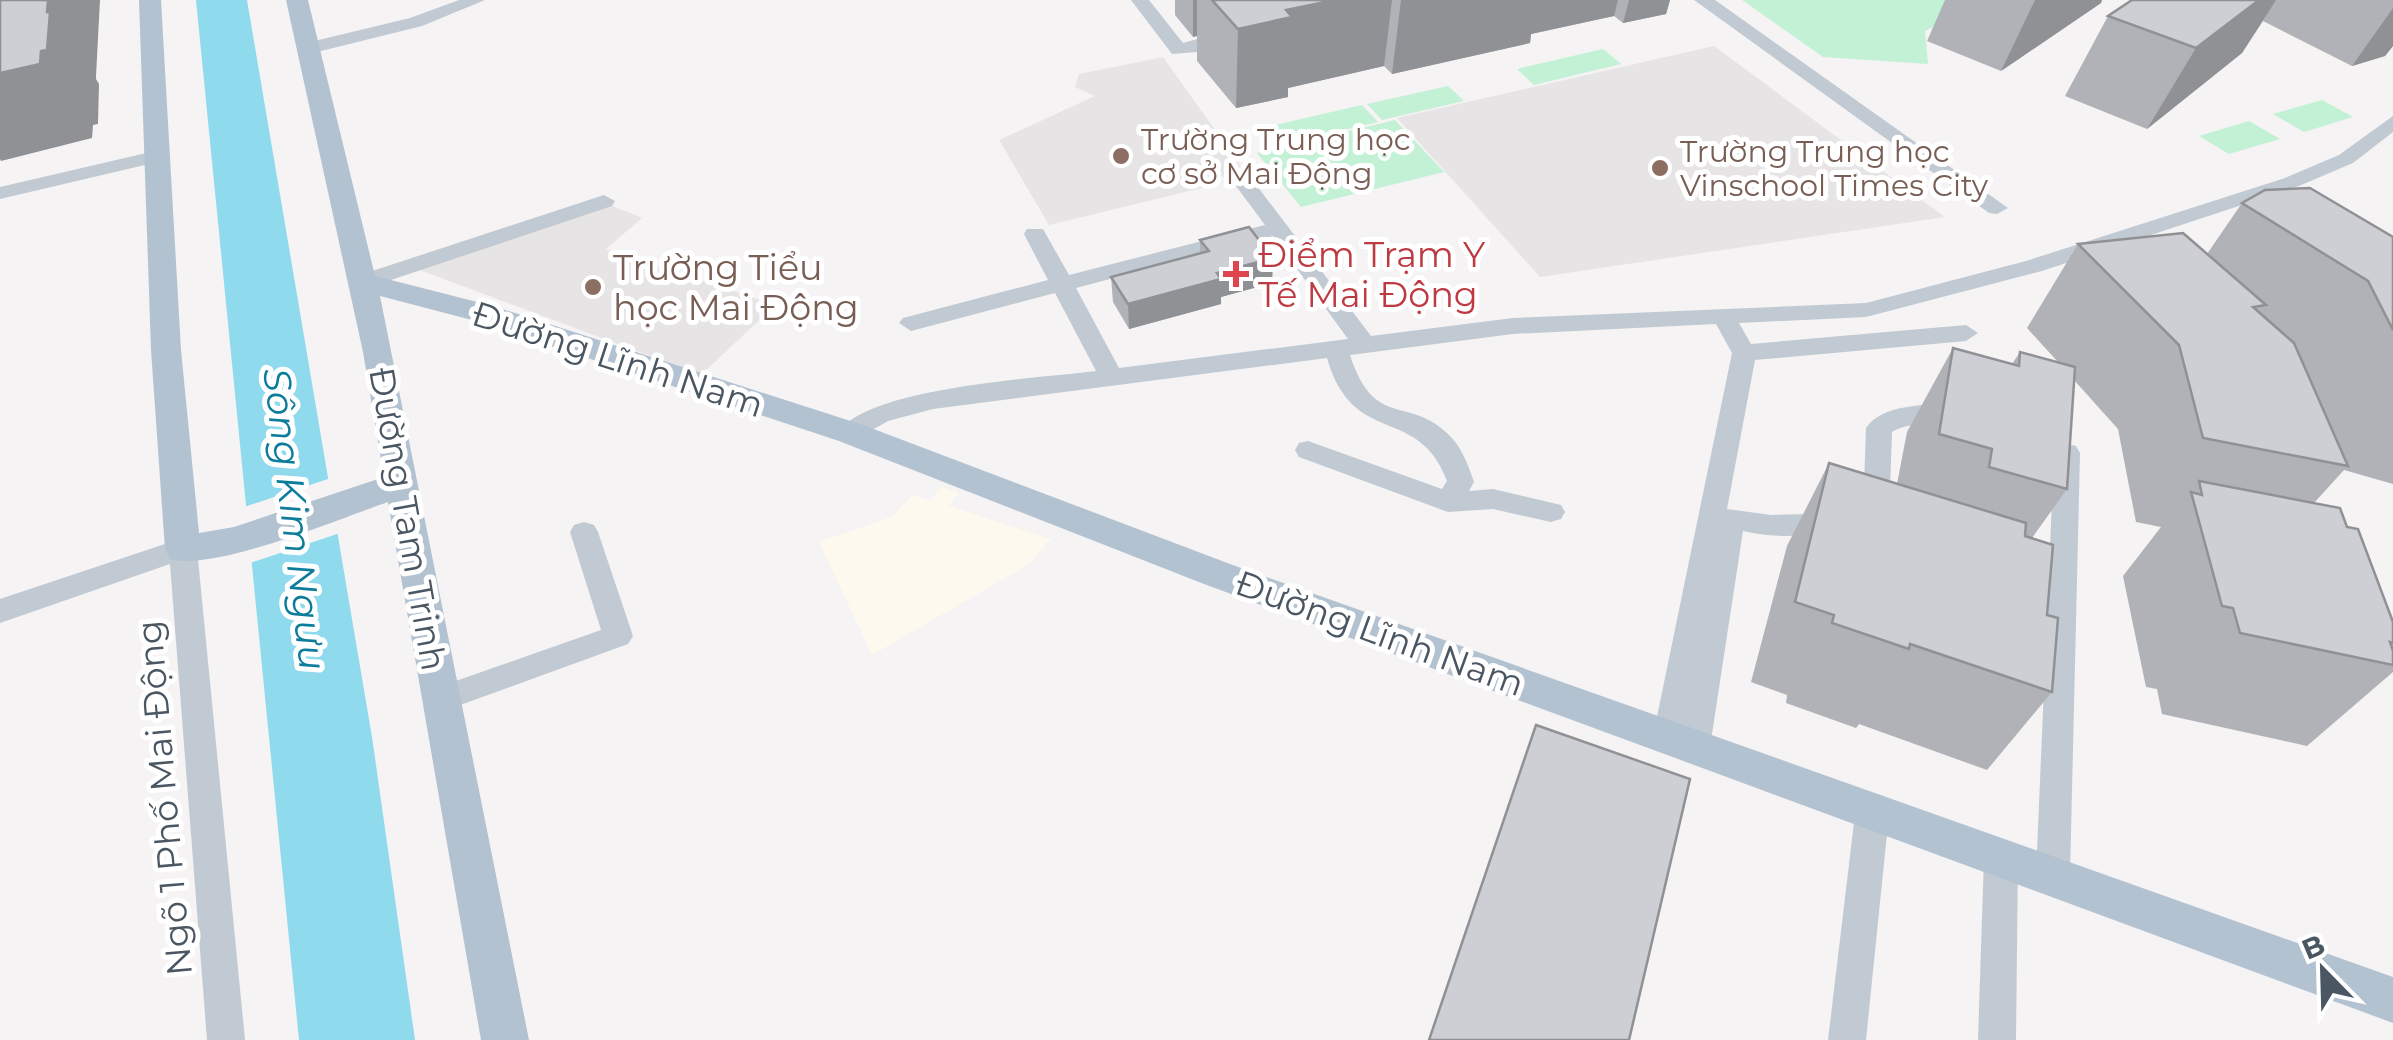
<svg xmlns="http://www.w3.org/2000/svg" width="2393" height="1040" font-family="Montserrat,sans-serif">
<style>
.commercial{fill:#fdf9ef}
.education{fill:#e6e4e5}
.green{fill:#c3f1d5}
.water{fill:#90daee}
.pier{fill:#f5f3f3}
.lines{fill:none;stroke-linecap:round;stroke-linejoin:round}
.minor{fill:#c1cad2;fill-rule:evenodd}
.major{fill:#b3c2d1;fill-rule:evenodd}
.wall{fill:#b0b2b7}
.shaded-wall{fill:#909195}
.building{fill:#cdcfd5;stroke:#909195;stroke-width:2.5}
.education-dot{fill:#8d6e63;stroke:#fff;stroke-width:4}
.health-dot{fill:#e0444e;stroke:#fff;stroke-width:4}
.labels{text-anchor:middle;dominant-baseline:central;stroke-width:10;stroke-linejoin:round;paint-order:stroke}
.far-education-label{font-size:30px;fill:#785e54;stroke:#fff;text-anchor:start}
.health-label{font-size:35px;fill:#be3a42;stroke:#fff;text-anchor:start}
.education-label{font-size:35px;fill:#785e54;stroke:#fff;text-anchor:start}
.street-label{font-size:35px;fill:#4a5661;stroke:#fff}
.water-label{font-size:38px;font-style:italic;fill:#0c7c9b;stroke:#fff}
</style>
<rect width="100%" height="100%" fill="#f5f3f3"/>
<path class="commercial" d="M942 487 959 493 949 506 1051 539 1028 565 872 655 819 542 891 517 913 495 930 501Z"/>
<g class="education">
<path d="M1714 46 1945 217 1540 277 1397 118Z"/>
<path d="M1163 57 1245 172 1212 179 1210 186 1049 225 999 140 1095 96 1075 87 1079 74Z"/>
<path d="M610 205 642 218 606 249 775 305 701 375 417 269Z"/>
</g>
<g class="green">
<path d="M1742 0H1983L1925 31 1928 64 1823 57Z"/>
<path d="M1603 49 1621 64 1534 85 1517 69Z"/>
<path d="M1448 86 1464 101 1382 120 1367 104Z"/>
<path d="M2322 100 2353 117 2304 132 2273 114Z"/>
<path d="M1362 105 1378 122 1288 143 1275 125Z"/>
<path d="M1395 120 1444 172 1301 207 1257 153Z"/>
<path d="M2249 121 2280 139 2229 154 2199 136Z"/>
</g>
<path class="water" d="M196 0H247L372 737 415 1040H299Z"/>
<path class="pier" d="M334 477 343 532 250 563 244 507Z"/>
<g class="lines">
<g class="minor">
<path d="M459 0H485L422 26 309 54 300 48 302 44 410 18Z"/>
<path d="M1131 0H1149L1183 43 1230 30 1237 32 1242 43 1233 49 1172 54Z"/>
<path d="M1694 0H1715L2008 208 1997 214 1989 213Z"/>
<path d="M2393 116V132L2353 163 2299 186 2042 271 1866 317 1739 323 1751 344 1966 325 1978 333 1966 341 1755 360 1727 509 1771 515 1809 514 1834 506 1864 486 1866 428C1883 403 1926 406 1953 402L1966 411C1950 431 1913 418 1892 432L1890 490C1863 537 1789 542 1743 531L1710 747 1705 757 1694 761 1683 757 1678 746 1669 749 1658 746 1653 736 1732 353 1716 324 1513 334 1350 355C1374 430 1408 395 1448 434 1462 447 1468 465 1474 482L1469 491 1493 489 1561 505 1565 512 1561 519 1551 522 1493 509 1448 512 1299 457 1295 450 1299 443 1308 441 1442 489 1447 481C1418 403 1353 449 1327 358L933 409 888 421 851 442 842 439 838 433C866 387 1042 378 1096 371L1055 293 911 331 899 323 903 318 1048 280 1024 234 1027 229H1043L1069 275 1265 225 1233 182 1244 176 1251 178 1371 336 1513 318 1866 303 2026 261 2285 178 2339 155ZM1273 236 1348 339 1119 368 1076 288Z"/>
<path d="M155 151 162 153 165 157 162 161 0 199V187Z"/>
<path d="M604 195 615 201 612 206 370 287H354L350 282 354 277Z"/>
<path d="M2067 444 2076 446 2080 453 2070 875 2065 886 2053 891 2041 886 2036 875 2054 453 2058 446Z"/>
<path d="M584 522 594 525 598 532 633 636 628 644 441 712 430 708 426 699 430 690 601 630 570 532 574 525Z"/>
<path d="M183 538 193 541 197 549 245 1040H207L170 564 0 623V599Z"/>
<path d="M1872 799 1884 804 1889 814 1866 1040H1828L1855 814 1860 804Z"/>
<path d="M2001 842 2013 846 2018 857 2016 1040H1978L1984 857 1989 846Z"/>
</g>
<path class="major" d="M139 0H161L181 350 199 533 234 527 384 477 363 352 286 0H308L375 276 493 306 863 425 1230 564 2393 977V1023L1204 584 839 441 472 320 380 296 529 1040H481L388 502C341 518 214 572 170 559L165 549 151 350Z"/>
</g>
<g class="wall">
<path d="M1175 0H1670L1666 14 1623 23 1614 16 1531 34 1530 43 1392 74 1384 66 1288 88V97L1236 108 1197 61V36L1193 37 1175 15Z"/>
<path d="M1945 0H2102L2101 3 2001 71 1927 41Z"/>
<path d="M2132 0H2393V46L2385 56 2352 66 2263 21 2242 53 2147 129 2065 96 2108 16Z"/>
<path d="M2242 203 2393 237V484L2344 470 2314 503 2347 527 2393 622V672L2307 746 2162 714 2157 689 2146 687 2123 576 2161 527 2136 522 2118 429 2074 380 2067 489 2032 538 2047 615 2052 692 1987 770 1859 724 1856 728 1786 703 1787 695 1751 682 1787 546 1829 463 1897 484 1907 432 1953 348 2012 364 2020 352 2058 362 2027 328 2078 244 2207 254Z"/>
<path d="M1200 240 1273 258 1272 283 1221 297V304L1129 329 1113 302 1111 277 1200 254Z"/>
</g>
<g class="shaded-wall">
<path d="M48 0H100L96 76V79L99 84 98 124 93 125 92 138 1 161 0 159V73Z"/>
<path d="M1193 0H1197V36L1193 37Z"/>
<path d="M1335 0H1392L1384 66 1288 88V97L1236 108 1238 29 1286 10Z"/>
<path d="M1401 0H1618L1614 16 1531 34 1530 43 1392 74Z"/>
<path d="M1629 0H1670L1666 14 1623 23Z"/>
<path d="M2035 0H2102L2101 3 2001 71Z"/>
<path d="M2259 0H2276L2242 53 2147 129 2196 48Z"/>
<path d="M2393 8V46L2385 56 2352 66Z"/>
<path d="M1273 258 1272 283 1221 297V304L1129 329 1128 304 1217 273Z"/>
</g>
<g class="building">
<path d="M0 0H48L47 12H50L47 50 41 51 40 64 0 73Z"/>
<path d="M1212 0H1335L1286 10 1292 17 1238 29Z"/>
<path d="M2132 0H2259L2196 48 2108 16Z"/>
<path d="M2310 188 2393 237V330L2368 281 2242 203 2265 190Z"/>
<path d="M1249 227 1273 258 1217 273 1221 279 1128 304 1111 277 1209 251 1200 240Z"/>
<path d="M2183 233 2266 305 2253 307 2294 343 2348 466 2203 438 2179 345 2078 244Z"/>
<path d="M1953 348 2019 366 2020 352 2075 367 2067 489 1989 467 1992 449 1939 434Z"/>
<path d="M1829 463 2026 523 2025 536 2053 545 2047 615 2058 618 2052 692 1910 644 1909 649 1832 623 1834 615 1795 602Z"/>
<path d="M2199 481 2340 508 2347 527 2358 529 2393 622V643L2390 642 2393 651V665L2240 633 2233 608 2222 606 2191 492 2202 495Z"/>
<path d="M1536 725 1690 779 1629 1040H1429Z"/>
</g>
<g class="education-dot">
<circle cx="1121" cy="156" r="10"/>
<circle cx="1660" cy="168" r="10"/>
<circle cx="593" cy="287" r="10"/>
</g>
<path class="health-dot" d="M1231 259h10v10h10v10h-10v10h-10v-10h-10v-10h10z"/>
<g class="labels">
<g class="far-education-label">
<text x="1141" y="139">Trường Trung học<tspan x="1141" dy="34">cơ sở Mai Động</tspan></text>
<text x="1680" y="151">Trường Trung học<tspan x="1680" dy="34">Vinschool Times City</tspan></text>
</g>
<g class="health-label">
<text x="1258" y="254">Điểm Trạm Y<tspan x="1258" dy="40">Tế Mai Động</tspan></text>
</g>
<g class="education-label">
<text x="613" y="267">Trường Tiểu<tspan x="613" dy="40">học Mai Động</tspan></text>
</g>
<g class="street-label">
<text transform="translate(618 359) rotate(18)">Đường Lĩnh Nam</text>
<text transform="translate(408 519) rotate(80)">Đường Tam Trinh</text>
<text transform="translate(1380 633) rotate(20)">Đường Lĩnh Nam</text>
<text transform="translate(164 798) rotate(-95)">Ngõ 1 Phố Mai Động</text>
</g>
<g class="water-label">
<text transform="translate(295 519) rotate(83)">Sông Kim Ngưu</text>
</g>
</g>
<g transform="translate(2323 970) rotate(337)" stroke="#ffffff" stroke-width="8" paint-order="stroke">
<path d="M0-8L18 38L0 25L-18 38Z" fill="#4a5661"/>
<text y="-15" font-size="28" font-weight="bold" text-anchor="middle" fill="#4a5661">B</text>
</g>
</svg>
